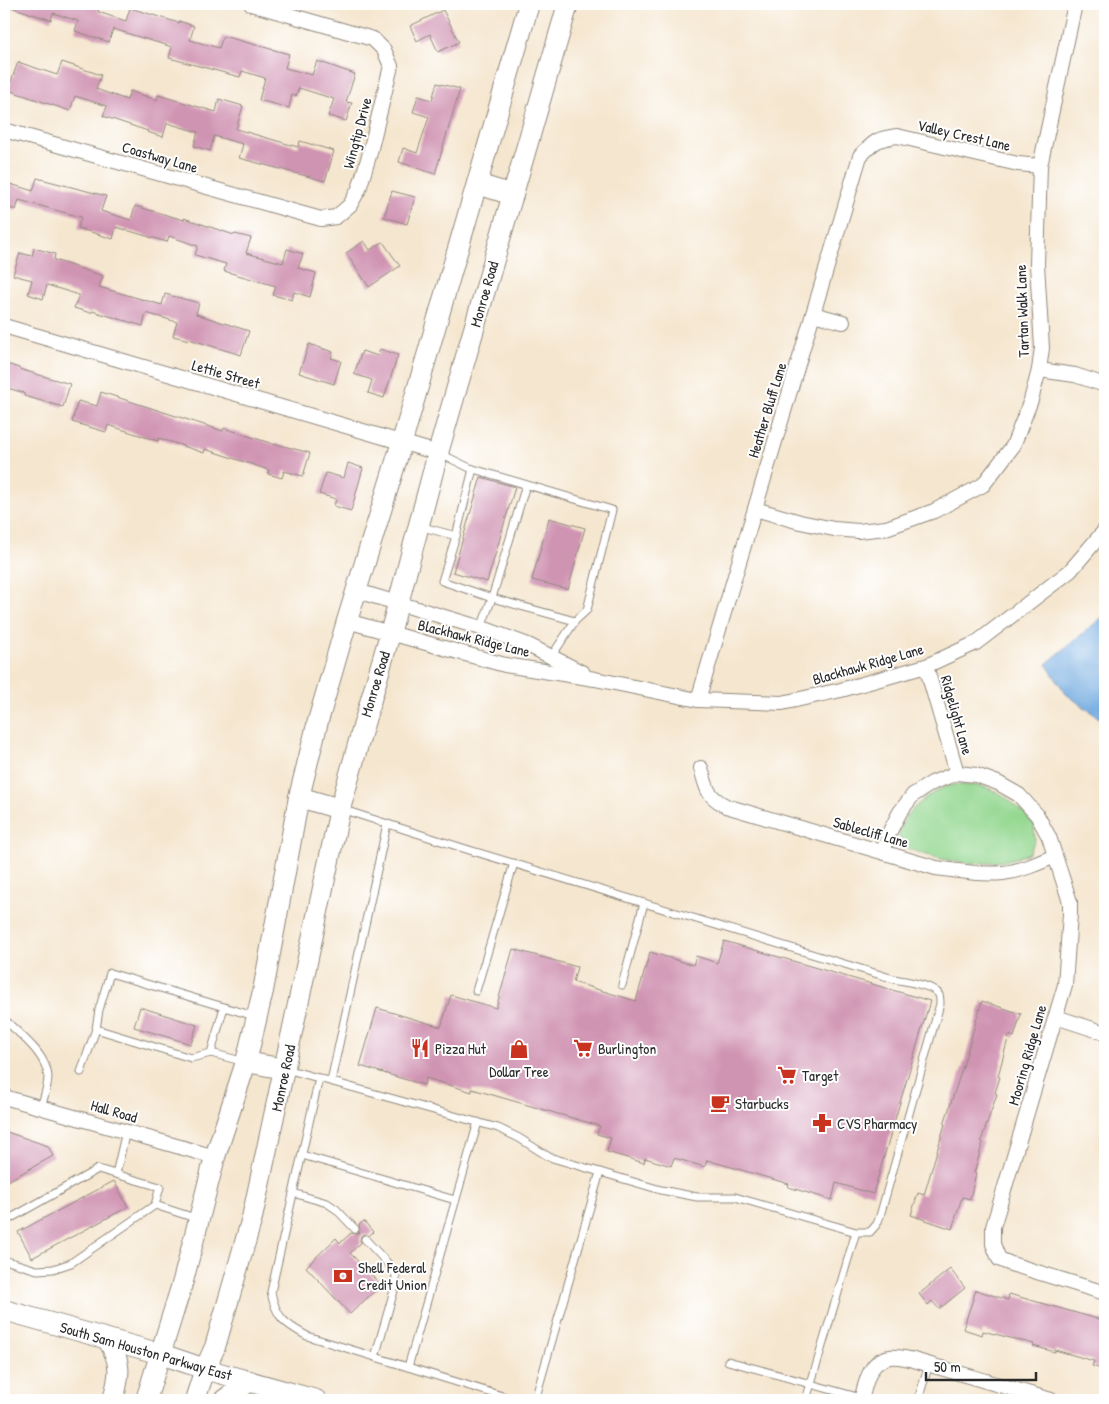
<svg xmlns="http://www.w3.org/2000/svg" width="1109" height="1404" font-family="'Patrick Hand',sans-serif">
<style>
.green{fill:#93d78f;stroke:#5f815d}
.water{fill:#6fa9df;stroke:#4d6a85}
.building{fill:#d094b3}
.lines{fill:none;stroke-linecap:round;stroke-linejoin:round}
.lane-casing{stroke:#90887d;stroke-width:9}
.street-casing{stroke:#90887d;stroke-width:16}
.secondary-casing{stroke:#90887d;stroke-width:22}
.lane{stroke:#fff;stroke-width:7}
.street{stroke:#fff;stroke-width:14}
.secondary{stroke:#fff;stroke-width:20}
.labels{text-anchor:middle;dominant-baseline:central;stroke-width:4;stroke-linejoin:round;paint-order:stroke}
.street-label{font-size:15px;fill:#2b2b2b;stroke:#fff}
.poi-label{font-size:15px;fill:#2b2b2b;stroke:#fff;text-anchor:start}
</style>
<rect width="100%" height="100%" fill="#fff"/>
<filter id="ink" filterUnits="userSpaceOnUse"><feTurbulence type="fractalNoise" baseFrequency=".02" numOctaves="2"/><feDisplacementMap in="SourceGraphic" scale="10" xChannelSelector="R" yChannelSelector="G"/><feConvolveMatrix kernelMatrix="1 2 1 2 8 2 1 2 1" color-interpolation-filters="sRGB"/></filter>
<filter id="wash" filterUnits="userSpaceOnUse"><feTurbulence type="fractalNoise" baseFrequency=".0096" numOctaves="4" result="noise"/><feDisplacementMap in="SourceGraphic" scale="20" xChannelSelector="R" yChannelSelector="G"/><feGaussianBlur stdDeviation="1.12" result="paint"/><feColorMatrix in="noise" values="0 0 0 0 0 0 0 0 0 0 0 0 0 0 0 0 0 1.4 0 .05"/><feComposite in="paint" operator="in"/></filter>
<g filter="url(#wash)">
<rect width="100%" height="100%" fill="#f5e6cf"/>
<path class="green" d="M968 785 986 787 1004 796 1022 811 1034 825 1035 840 1029 853C996 868 954 865 921 853 914 851 905 849 901 842 890 822 929 793 945 787 952 784 961 785 968 785Z"/>
<path class="water" d="M1105 615V722L1066 694 1046 664Z"/>
<g id="blocks">
<g class="building">
<path d="M8 4H101L98 12 126 21 130 8 179 23V21L194 26 190 40 219 48 223 36 289 54 285 68 312 75 317 61 355 74 346 102 352 103 346 121 328 116 334 99 299 88 296 96 292 95 289 108 259 100 265 78 242 71 240 77 169 58 172 47 113 29 109 42 75 31 78 21 53 13 51 20 8 6Z"/>
<path d="M443 10 459 42 438 52 430 34 417 41 410 26Z"/>
<path d="M18 62 57 75 62 62 101 75 96 89 127 100 130 91 157 100 158 95 216 112 219 99 243 106 236 129 298 147 300 141 334 151 325 181 239 158 243 144 214 136 210 151 194 146 198 132 167 123 163 137 147 132 148 131 103 116 107 106 75 96 70 111 8 90Z"/>
<path d="M437 83 460 89 435 174 399 162 403 148 417 153 429 117 413 112 418 96 432 100Z"/>
<path d="M37 178 106 196 101 211 131 220 135 206 184 220V218L234 235 235 234 251 238 246 253 283 263 287 249 303 254 298 268 316 273 310 297 294 292 292 300 273 295 276 286 224 271 226 264 195 255 198 246 169 236 167 242 116 227 113 239 78 228 81 217 19 200 16 210 4 206V182L33 191Z"/>
<path d="M392 191 415 197 407 224 384 217Z"/>
<path d="M364 241 370 250 383 242 400 266 369 287 346 253Z"/>
<path d="M34 248 55 254 54 260 103 276 99 287 162 305 165 294 199 303 196 314 249 331 241 355 189 339V340L173 336 177 322 146 313 143 326 92 311 91 313 74 308 79 295 47 285 43 299 28 294 32 280 13 275 20 253 32 256Z"/>
<path d="M309 344 333 352 331 358 341 361 334 384 299 373Z"/>
<path d="M380 349 398 355 384 398 368 393 372 380 354 374 362 351 378 356Z"/>
<path d="M4 363 19 368V369L70 384 63 407 24 396V393L4 387Z"/>
<path d="M101 392 223 431 224 428 276 445V444L310 453 303 476 284 471 282 478 268 474 269 470 205 449 204 453 159 438 158 441 108 425 106 432 72 422 78 401 97 406Z"/>
<path d="M348 463 363 468 351 511 334 506 336 499 319 494 326 473 344 478Z"/>
<path d="M481 477 515 487 487 582 453 572Z"/>
<path d="M549 518 585 528 568 589 532 580Z"/>
<path d="M724 941 930 1001 873 1194 836 1183 832 1200 788 1187 789 1184 707 1160 705 1167 674 1158 671 1166 645 1158 644 1163 607 1152 611 1138 597 1134 600 1126 472 1089V1092L426 1078 424 1085 360 1066 377 1008 441 1027 451 995 496 1008 513 949 577 967 573 982 636 1001 650 952 693 965 696 956 717 963Z"/>
<path d="M982 1001 1021 1014 1014 1037 1009 1035 998 1076 1000 1077 995 1093 997 1094 981 1141 983 1142 974 1173H976L970 1199 962 1197 952 1229 911 1215 918 1193 924 1195 945 1124H944L963 1066Z"/>
<path d="M140 1007 197 1025 191 1044 134 1027Z"/>
<path d="M4 1131 48 1146 53 1156 4 1183Z"/>
<path d="M114 1181 128 1207 32 1258 18 1232Z"/>
<path d="M364 1221 373 1232 369 1236 364 1234 361 1236 360 1240 361 1243 350 1253 381 1285 350 1314 306 1267 336 1238 340 1243 351 1233 354 1234 358 1233 360 1230 359 1225Z"/>
<path d="M950 1269 965 1288 939 1309 932 1301 928 1305 919 1294Z"/>
<path d="M976 1290 1008 1300 1009 1294 1105 1321V1370L1092 1366 1094 1361 1055 1350V1352L1033 1346 1034 1344 983 1331 982 1335 963 1329Z"/>
</g>
</g>
</g>
<g filter="url(#ink)">
<use href="#blocks" fill-opacity="0" stroke="#90887d" stroke-width="1"/>
<g class="lines">
<g class="lane-casing">
<g id="lane">
<path d="M439 453 470 468 612 510 587 610 575 621 551 657"/>
<path d="M419 526 456 536 473 469"/>
<path d="M456 536 442 581 492 598 526 485"/>
<path d="M481 628 492 598 575 621"/>
<path d="M622 985 644 903"/>
<path d="M476 991 514 863"/>
<path d="M4 1019C19 1034 47 1054 48 1077 48 1087 44 1097 41 1107"/>
<path d="M96 1029 191 1058 211 1053 245 1062"/>
<path d="M211 1053 224 1007"/>
<path d="M286 1069 498 1128 519 1138 549 1157 661 1190 697 1197H735L856 1232H870L877 1224 880 1216 940 1004C940 1003 940 996 939 995 935 985 904 981 894 979L466 849 341 809"/>
<path d="M81 1072 96 1029 99 1010 110 973 254 1016"/>
<path d="M319 1078 271 1292C276 1318 285 1324 307 1336L515 1400"/>
<path d="M331 1081 387 824"/>
<path d="M302 1155 455 1200"/>
<path d="M116 1174 126 1131"/>
<path d="M293 1193 327 1203 336 1209 355 1229"/>
<path d="M155 1205 198 1219"/>
<path d="M4 1222 98 1169 160 1187 155 1205 71 1263 53 1269 37 1270 4 1260"/>
<path d="M365 1239 393 1269 396 1276 395 1287 375 1357"/>
<path d="M728 1361 861 1398"/>
<path d="M408 1367 478 1122"/>
<path d="M535 1400 600 1172"/>
<path d="M806 1400 856 1232"/>
<path d="M918 1400 929 1364"/>
</g>
</g>
<g class="street-casing">
<g id="street">
<path d="M4 130 321 219 336 217 350 205 359 189 369 156 391 66 384 50 373 39 251 4"/>
<path d="M813 314 843 322"/>
<path d="M4 326 438 453"/>
<path d="M1039 370 1075 375 1105 385"/>
<path d="M755 509 800 522 834 529 858 531 886 528 934 511 983 485 1013 446 1031 400 1039 370 1042 348 1037 264 1040 166 1075 4"/>
<path d="M357 591 488 630 528 645 583 673"/>
<path d="M347 621 505 665 595 679 698 700 782 703 841 690 926 666 976 643 1070 571 1105 530"/>
<path d="M926 666 957 773"/>
<path d="M698 700 860 156C875 141 876 139 897 136L1018 164 1040 166"/>
<path d="M701 768C707 789 706 795 726 806L936 868C958 871 981 875 1003 873 1021 871 1039 863 1055 856"/>
<path d="M883 852 889 833 900 812 913 795 932 783 957 773 976 775 998 783 1019 795 1037 815 1049 837 1070 902V914L1065 985 993 1227V1244L999 1259 1011 1264 1105 1293"/>
<path d="M1056 1017 1105 1033"/>
<path d="M4 1097 215 1157"/>
<path d="M861 1400C866 1383 869 1360 890 1357 896 1356 904 1358 910 1359L1051 1400"/>
</g>
</g>
<g class="secondary-casing">
<g id="secondary">
<path d="M477 184 513 195"/>
<path d="M299 797 340 809"/>
<path d="M246 1062 285 1069"/>
<path d="M4 1310 161 1354 205 1369 316 1400"/>
<path d="M108 1340C122 1363 120 1375 113 1400"/>
<path d="M146 1400 183 1281 215 1157 246 1062 263 991 299 797 318 721 347 621 402 442 529 4"/>
<path d="M195 1400 205 1369 215 1347 252 1218 340 809 363 727 390 634 438 453 568 4"/>
<path d="M224 1400 250 1381"/>
</g>
</g>
<use href="#lane" class="lane"/>
<use href="#street" class="street"/>
<use href="#secondary" class="secondary"/>
</g>
</g>
<defs>
<g id="restaurant-bare" transform="scale(1.5)"><path d="M-5-6h1v4h1v-4h1v4h1v-4h1v5L-1.5 .5V6h-2V.5L-5-1ZM5-6V6H3V1.5H1.5Q1.5-4 5-6Z" fill="#c8321e" stroke="#fff" stroke-width="2.5" paint-order="stroke"/></g>
<g id="supermarket-bare" transform="scale(1.5)"><path d="M-6-5.5h2.5l.6 2H6L4.5 2H-2.5L-4.4-4H-6ZM-1.5 3.2a1.3 1.3 0 1 0 .1 0ZM3 3.2a1.3 1.3 0 1 0 .1 0Z" fill="#c8321e" stroke="#fff" stroke-width="2.5" paint-order="stroke"/></g>
<g id="shop-bare" transform="scale(1.5)"><path d="M-5-2.5h2.3a2.7 3.5 0 0 1 5.4 0H5L5.5 6h-11ZM-1.5-2.5h3a1.5 2.3 0 0 0-3 0Z" fill="#c8321e" stroke="#fff" stroke-width="2.5" paint-order="stroke"/></g>
<g id="cafe-bare" transform="scale(1.5)"><path d="M-5.5-4.5H6V0H3Q3 3.5 0 3.5H-2.5Q-5.5 3.5-5.5 0ZM3-3.2v2h1.7v-2ZM-6 4.5H4V6H-6Z" fill="#c8321e" stroke="#fff" stroke-width="2.5" paint-order="stroke"/></g>
<g id="pharmacy-bare" transform="scale(1.5)"><path d="M-2-6h4v4h4v4h-4v4h-4v-4h-4v-4h4Z" fill="#c8321e" stroke="#fff" stroke-width="2.5" paint-order="stroke"/></g>
<g id="bank-bare" transform="scale(1.5)"><path d="M-6-4H6V4H-6ZM0-2.3a2.3 2.3 0 1 0 0 4.6a2.3 2.3 0 1 0 0-4.6Z" fill="#c8321e" stroke="#fff" stroke-width="2.5" paint-order="stroke"/></g>
</defs>
<g fill-rule="evenodd">
<use href="#restaurant-bare" x="420" y="1048"/>
<use href="#supermarket-bare" x="583" y="1048"/>
<use href="#shop-bare" x="519" y="1049"/>
<use href="#supermarket-bare" x="787" y="1075"/>
<use href="#cafe-bare" x="720" y="1103"/>
<use href="#pharmacy-bare" x="822" y="1123"/>
<use href="#bank-bare" x="343" y="1276"/>
</g>
<g class="labels">
<g class="street-label">
<text transform="translate(357 133) rotate(-75)">Wingtip Drive</text>
<text transform="translate(964 135) rotate(13)">Valley Crest Lane</text>
<text transform="translate(160 157) rotate(16)">Coastway Lane</text>
<text transform="translate(484 294) rotate(-74)">Monroe Road</text>
<text transform="translate(1022 311) rotate(-92)">Tartan Walk Lane</text>
<text transform="translate(226 374) rotate(16)">Lettie Street</text>
<text transform="translate(767 410) rotate(-73)">Heather Bluff Lane</text>
<text transform="translate(474 638) rotate(14)">Blackhawk Ridge Lane</text>
<text transform="translate(868 664) rotate(-16)">Blackhawk Ridge Lane</text>
<text transform="translate(375 684) rotate(-73)">Monroe Road</text>
<text transform="translate(957 715) rotate(74)">Ridgelight Lane</text>
<text transform="translate(871 832) rotate(16)">Sablecliff Lane</text>
<text transform="translate(1027 1055) rotate(-74)">Mooring Ridge Lane</text>
<text transform="translate(283 1078) rotate(-78)">Monroe Road</text>
<text transform="translate(114 1111) rotate(16)">Hall Road</text>
<text transform="translate(146 1351) rotate(16)">South Sam Houston Parkway East</text>
</g>
<g class="poi-label">
<text x="435" y="1048">Pizza Hut</text>
<text x="598" y="1048">Burlington</text>
<text x="519" y="1071" text-anchor="middle">Dollar Tree</text>
<text x="802" y="1075">Target</text>
<text x="735" y="1103">Starbucks</text>
<text x="837" y="1123">CVS Pharmacy</text>
<text x="358" y="1267">Shell Federal<tspan x="358" dy="17">Credit Union</tspan></text>
</g>
</g>
<rect width="1109" height="1404" fill="none" stroke="#fff" stroke-width="20"/>
<path d="M926 1372v8h110v-8" fill="none" stroke="#2b2b2b" stroke-width="2.5"/>
<text x="934" y="1372" font-size="15" fill="#2b2b2b" stroke="#ffffff" stroke-width="4" paint-order="stroke">50 m</text>
</svg>
